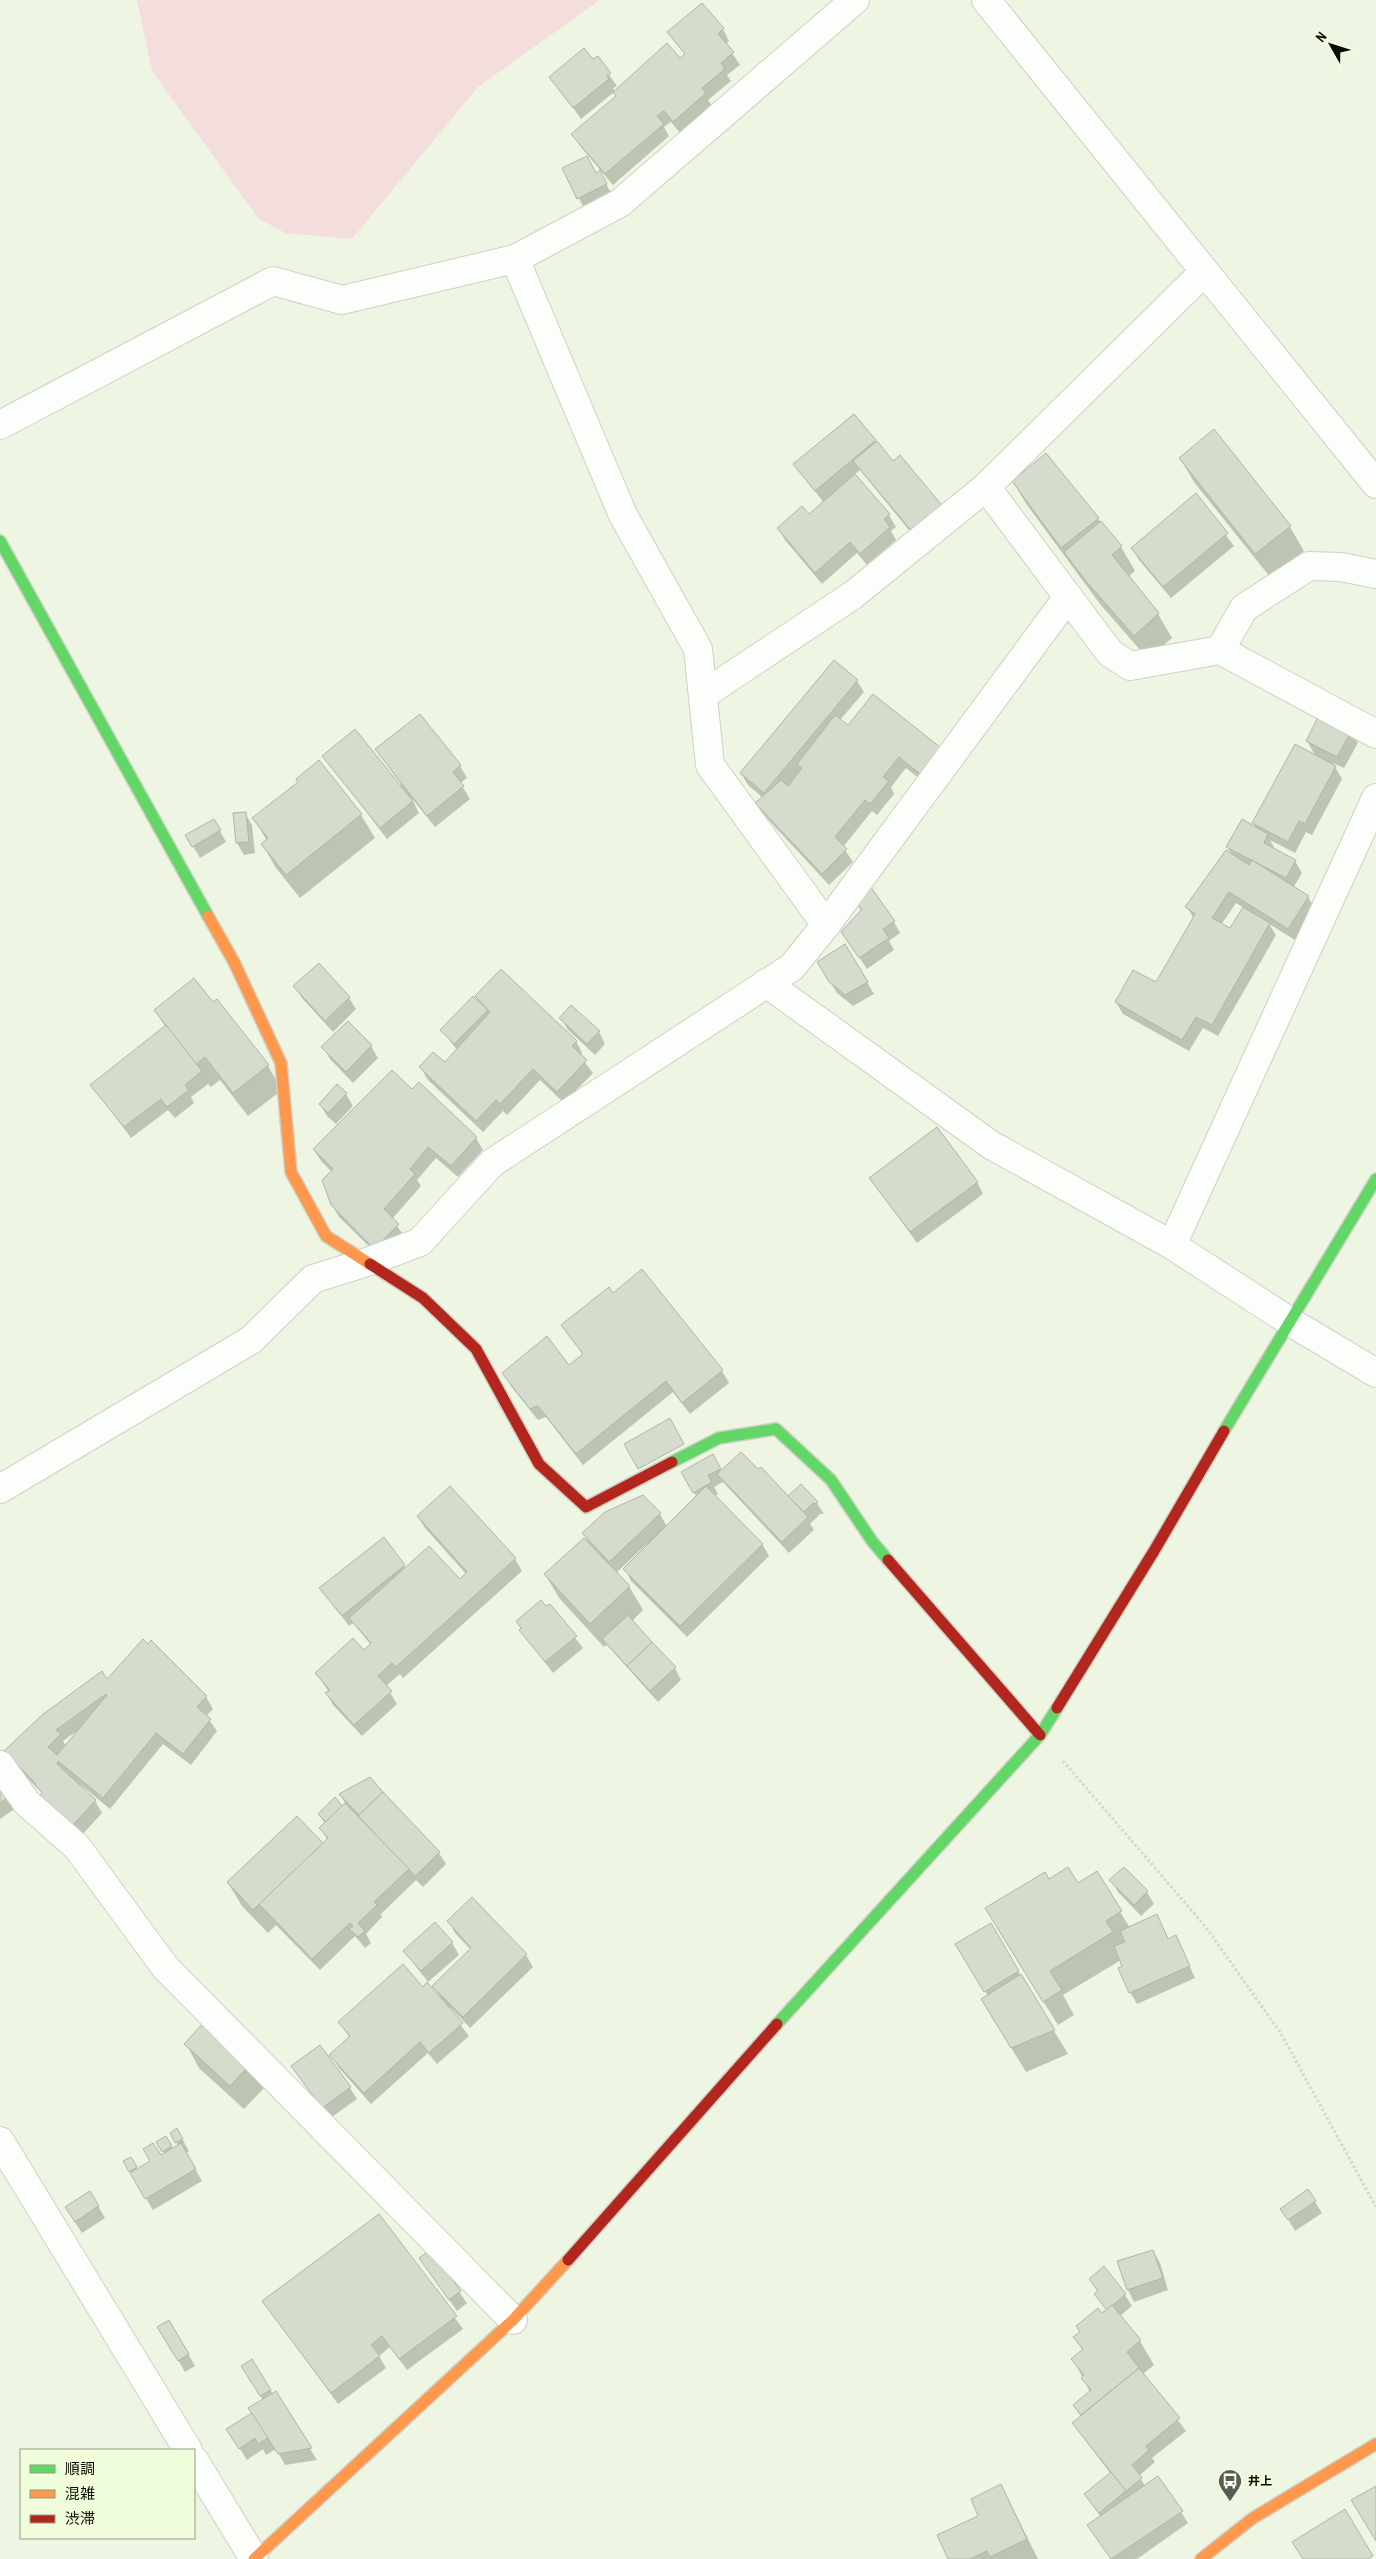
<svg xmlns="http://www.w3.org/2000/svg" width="1376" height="2559" font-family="'Archivo Narrow','Noto Sans JP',sans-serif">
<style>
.green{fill:#f3dedd}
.shadow{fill:#0003;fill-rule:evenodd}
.building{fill:#d6dccd;stroke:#b0b5a7;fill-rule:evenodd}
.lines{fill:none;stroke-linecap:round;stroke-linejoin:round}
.street-casing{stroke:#cdd2c4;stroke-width:30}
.fast-casing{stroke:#cdd2c4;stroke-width:14}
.slow-casing{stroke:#cdd2c4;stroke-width:14}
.jam-casing{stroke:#cdd2c4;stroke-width:14}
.path{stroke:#d4d6d0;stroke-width:3;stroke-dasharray:2.5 2.5;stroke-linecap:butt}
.street{stroke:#fcfefb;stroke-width:28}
.fast{stroke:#63d668;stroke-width:11}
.slow{stroke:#ff974d;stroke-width:11}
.jam{stroke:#b3261e;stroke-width:11}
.labels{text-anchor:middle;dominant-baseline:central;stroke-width:4;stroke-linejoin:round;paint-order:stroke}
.poi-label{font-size:12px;font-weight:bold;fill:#090d04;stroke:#effdda;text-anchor:start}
</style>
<rect width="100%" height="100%" fill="#eef5e2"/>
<path class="green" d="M137 0H600L478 87 352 239 285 233 258 218 152 71Z"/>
<g class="shadow">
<path d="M723 29 729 41 726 44 740 65 727 75 731 81 708 100 712 106 680 133 671 122 664 127 669 136 613 185 580 146 573 134 617 97 614 92 581 119 551 77 597 58 617 86 613 88 615 92 685 55 669 33Z"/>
<path d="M564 169 596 174 606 184 613 196 585 210Z"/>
<path d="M854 415 893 463 921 545 860 470 854 475 889 515 896 527 891 531 896 540 867 565 857 553 822 584 785 540 778 528 809 516 824 503 794 464Z"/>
<path d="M1180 458 1290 527 1304 551 1270 577 1194 482Z"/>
<path d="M1013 482 1098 519 1121 547 1135 571 1128 577 1158 614 1172 638 1148 659 1100 604 1027 505Z"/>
<path d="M1196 495 1234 546 1171 598 1139 560 1133 549Z"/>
<path d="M857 681 864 692 840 720 849 727 951 763 931 788 906 768 891 787 894 794 877 815 872 811 843 847 853 862 829 885 764 815 757 803 763 798 748 785 741 773Z"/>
<path d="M420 716 460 766 467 778 460 783 470 799 435 827 411 797 419 813 387 839 324 756 399 786 401 784 376 750Z"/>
<path d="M1351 731 1358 743 1344 768 1333 763 1342 779 1312 835 1306 832 1295 853 1270 840 1274 847 1273 850 1295 861 1302 873 1293 888 1308 897 1315 908 1295 940 1269 924 1276 935 1218 1036 1203 1028 1189 1051 1123 1014 1116 1002 1157 984 1194 919 1187 907 1233 856 1227 847 1257 829 1253 823 1316 757 1307 741ZM1236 903 1244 908 1231 930 1221 925Z"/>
<path d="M319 762 361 815 375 838 300 898 276 868 262 844 267 841 254 818 299 783Z"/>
<path d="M245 813 252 825 255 853 244 855 237 843Z"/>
<path d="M214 820 226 842 200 858 187 836Z"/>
<path d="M857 903 894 922 900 933 889 941 894 950 867 969 842 932 862 912Z"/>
<path d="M819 962 867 982 874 994 853 1006 837 993Z"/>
<path d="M295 987 349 998 356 1009 333 1032 302 998Z"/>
<path d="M476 996 576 1041 582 1053 580 1056 593 1073 564 1103 540 1080 507 1115 503 1111 483 1132 427 1079 421 1068 445 1063 457 1050 442 1030 480 1003Z"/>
<path d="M213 1004 268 1066 282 1090 248 1116 220 1080 211 1087 208 1084 191 1097 194 1103 175 1118 168 1110 131 1138 92 1085 166 1028 155 1010Z"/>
<path d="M561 1018 599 1032 605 1044 595 1055 568 1030Z"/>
<path d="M348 1023 371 1046 378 1058 353 1083 330 1059 323 1047Z"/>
<path d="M419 1084 476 1138 483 1150 458 1177 436 1158 417 1180 421 1186 392 1219 405 1237 382 1259 339 1217 332 1205V1172L321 1161 314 1150Z"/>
<path d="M346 1094 353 1106 336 1124 327 1116 320 1104Z"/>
<path d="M871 1178 977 1182 983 1194 917 1243Z"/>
<path d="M642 1271 722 1371 729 1383 690 1414 673 1392 583 1465 546 1417 538 1420 510 1385 569 1366 583 1355 563 1326 613 1294Z"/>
<path d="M712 1456 721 1472 788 1498 817 1503 824 1514H820L810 1524 814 1530 789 1553 723 1482 714 1487 718 1494 714 1496 762 1544 769 1556 687 1637 631 1581 625 1569 649 1545 648 1543 616 1573 629 1586 643 1610 632 1621 675 1668 681 1680 658 1702 607 1645 604 1647 559 1598 545 1574 589 1543 583 1533 660 1514 667 1527 697 1498 683 1473Z"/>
<path d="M450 1488 515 1559 522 1571 403 1678 400 1674 386 1686 397 1704 362 1736 333 1705 327 1693 329 1692 316 1673 364 1652 371 1645 353 1623 349 1626 321 1589 383 1539 406 1569 460 1581 467 1575 425 1528 418 1517Z"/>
<path d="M550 1605 583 1648 553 1673 520 1630Z"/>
<path d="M151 1642 206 1697 213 1709 206 1716 217 1731 191 1765 163 1744 110 1809 81 1785 80 1787 95 1801 102 1813 80 1837 37 1786 38 1789 13 1763ZM77 1731 66 1746 63 1741Z"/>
<path d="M369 1779 439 1853 446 1864 423 1887 416 1880 381 1914 382 1917 366 1934 371 1943 365 1948 355 1936 320 1970 276 1925 268 1933 242 1906 228 1883 323 1845 327 1840 321 1828 325 1824 319 1814 342 1807 346 1804 340 1795Z"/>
<path d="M0 1783 16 1808 0 1819Z"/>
<path d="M1049 1880 1077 1884 1120 1912 1130 1928H1163L1169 1940 1176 1937 1195 1978 1137 2004 1130 1992 1121 1960 1063 1995 1074 2015 1058 2025 1000 1932Z"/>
<path d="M1111 1880 1147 1892 1154 1904 1141 1916 1118 1892Z"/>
<path d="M472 1899 526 1955 533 1967 470 2028 451 2008 449 2010 469 2036 437 2064 428 2053 371 2104 338 2067 331 2055 350 2038 339 2022 424 1989 441 1998 434 1986 471 1950 455 1933 449 1921Z"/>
<path d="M990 1925 1068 2054 1026 2072 996 2023 988 1996 957 1944Z"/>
<path d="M452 1943 459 1955 428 1982 404 1951Z"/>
<path d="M206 2022 265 2087 244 2109 199 2068 186 2044Z"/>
<path d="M293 2066 350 2088 357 2099 329 2119Z"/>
<path d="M177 2130 189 2151 186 2153 202 2181 153 2210 125 2162 131 2159 137 2170 165 2154 158 2142 166 2137 173 2149 178 2146 172 2133Z"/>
<path d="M1308 2191 1322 2213 1295 2231 1282 2209Z"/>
<path d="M98 2206 105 2218 82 2233 73 2219Z"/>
<path d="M379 2215 463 2329 407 2370 390 2347 379 2356 386 2368 338 2404 264 2302Z"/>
<path d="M430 2251 467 2303 457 2311 420 2259Z"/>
<path d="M1153 2251 1160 2263 1168 2290 1134 2302 1128 2290 1119 2262Z"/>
<path d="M1091 2279 1125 2295 1132 2306 1120 2316 1140 2341 1154 2365 1143 2374 1186 2431 1152 2458 1155 2462 1139 2476 1145 2486 1181 2512 1188 2523 1137 2559H1111L1096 2537 1101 2517 1085 2495 1111 2474 1073 2424 1081 2417 1074 2406 1090 2392 1073 2359 1083 2351 1075 2338 1107 2311 1095 2294 1098 2292Z"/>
<path d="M169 2321 195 2366 185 2372 159 2327Z"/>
<path d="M251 2360 273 2394 275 2393 317 2460 285 2465 276 2449 266 2455 263 2449 247 2460 235 2441 263 2400 249 2378Z"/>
<path d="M1001 2485 1038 2559H949L980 2516Z"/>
</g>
<g class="building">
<path d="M702 3 724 28 718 34 734 52 721 63 725 69 702 88 706 93 673 122 664 111 657 116 664 124 605 174 571 134 616 96 613 92 667 43 680 58 685 54 667 32Z"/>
<path d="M584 48 593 59 598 56 611 73 607 76 609 79 573 108 549 77Z"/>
<path d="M587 156 596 173 600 170 607 184 577 199 562 168Z"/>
<path d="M854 414 876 440 815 491 793 464Z"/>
<path d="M1214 429 1291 526 1255 554 1179 458Z"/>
<path d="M877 441 893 461 900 455 945 509 914 534 853 461Z"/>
<path d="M1046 453 1099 518 1061 548 1012 481Z"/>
<path d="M855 474 890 514 884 519 890 527 860 554 850 542 815 573 777 528 802 506 809 514Z"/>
<path d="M1196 493 1228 533 1163 587 1131 548Z"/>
<path d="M1101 521 1122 546 1112 555 1159 613 1134 636 1085 580 1064 552Z"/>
<path d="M834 660 858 680 764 793 740 773Z"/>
<path d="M873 694 945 751 924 777 899 757 883 777 889 781 870 804 865 800 835 837 847 849 822 874 755 803 781 780 788 786 802 768 797 764 835 715 848 725Z"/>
<path d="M1320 713 1352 730 1337 757 1306 741Z"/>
<path d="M420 714 461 765 453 772 464 786 427 816 375 749Z"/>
<path d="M355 729 413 801 380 828 322 756Z"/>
<path d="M1295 744 1336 766 1305 824 1299 821 1288 842 1252 823Z"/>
<path d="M319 760 362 814 286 875 261 844 268 838 252 818 298 782 296 779Z"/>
<path d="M246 812 249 842 236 843 233 813Z"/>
<path d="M214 819 221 830 192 847 185 835Z"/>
<path d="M1242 819 1268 834 1264 843 1296 860 1286 878 1226 847Z"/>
<path d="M1226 850 1249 865 1252 860 1309 896 1288 929 1229 892 1212 918 1230 928 1243 907 1270 923 1212 1025 1196 1017 1182 1040 1115 1002 1133 970 1156 982 1195 914 1185 907Z"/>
<path d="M870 886 895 921 883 929 889 938 859 958 841 932 862 909 855 903Z"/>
<path d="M845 944 868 982 845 995 829 982 817 962Z"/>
<path d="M319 963 350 997 325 1021 293 986Z"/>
<path d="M501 969 577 1041 572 1046 587 1060 557 1092 533 1069 500 1104 496 1100 476 1121 419 1067 433 1052 445 1062 490 1012 475 996Z"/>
<path d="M194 978 213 1002 217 999 269 1065 233 1093 205 1057 196 1064 154 1010Z"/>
<path d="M473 996 488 1010 454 1044 440 1030Z"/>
<path d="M571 1005 600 1031 587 1044 559 1018Z"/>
<path d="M348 1021 372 1045 346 1072 321 1047Z"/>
<path d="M166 1025 202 1071 185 1085 189 1090 167 1107 161 1099 124 1127 90 1085Z"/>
<path d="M392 1070 412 1089 419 1082 477 1137 451 1166 428 1147 410 1169 415 1174 384 1209 399 1224 374 1249 331 1205 322 1180 333 1169 313 1149Z"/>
<path d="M337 1084 347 1093 328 1113 319 1104Z"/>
<path d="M937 1127 978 1182 910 1232 869 1178Z"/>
<path d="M642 1269 723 1370 682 1403 666 1381 576 1454 538 1406 530 1409 502 1373 547 1336 569 1365 583 1354 561 1325 609 1287 613 1293Z"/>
<path d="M670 1418 684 1444 638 1469 624 1444Z"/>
<path d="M741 1452 758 1469 761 1467 808 1517 782 1542 717 1474Z"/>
<path d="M713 1454 721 1469 708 1475 712 1482 693 1493 681 1472Z"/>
<path d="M801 1484 818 1502 815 1504 813 1503 804 1512 788 1496Z"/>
<path d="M450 1486 516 1558 396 1667 392 1663 378 1676 392 1691 354 1725 325 1693 330 1690 315 1673 353 1638 364 1650 371 1643 349 1618 429 1546 460 1579 467 1572 417 1516Z"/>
<path d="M706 1486 763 1544 680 1626 623 1569Z"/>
<path d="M643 1495 661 1513 609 1562 582 1533 605 1512Z"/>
<path d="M384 1537 405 1565 342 1616 319 1588Z"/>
<path d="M584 1538 630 1586 590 1624 544 1574Z"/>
<path d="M541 1600 546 1606 550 1604 577 1636 545 1662 519 1630 521 1628 516 1621Z"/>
<path d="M628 1615 652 1642 627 1666 602 1639Z"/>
<path d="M143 1639 148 1644 151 1640 207 1696 197 1707 211 1719 183 1754 156 1733 103 1798 58 1761 57 1764 96 1800 72 1826 39 1796 42 1793 35 1785 36 1784 4 1751 42 1715 102 1671 107 1679ZM106 1694 107 1695 57 1755 48 1747 61 1734 56 1730Z"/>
<path d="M652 1642 676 1667 650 1691 627 1666Z"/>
<path d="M370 1777 383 1792 359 1815 339 1794Z"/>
<path d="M0 1780 10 1796 0 1803Z"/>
<path d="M383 1792 440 1852 415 1876 358 1816Z"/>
<path d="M335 1797 342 1806 326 1822 318 1814Z"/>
<path d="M345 1803 409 1869 374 1902 377 1905 358 1923 365 1931 358 1937 349 1929 353 1926 350 1923 312 1959 259 1904 328 1838 319 1828Z"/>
<path d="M297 1816 323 1843 253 1910 227 1882Z"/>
<path d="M1068 1867 1078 1883 1097 1871 1122 1911 1106 1921 1113 1932 1050 1971 1062 1990 1043 2002 985 1908 1045 1872 1049 1879Z"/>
<path d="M1124 1867 1148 1891 1134 1905 1109 1880Z"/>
<path d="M472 1897 527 1954 463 2017 432 1986 471 1948 447 1921Z"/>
<path d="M1157 1914 1168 1939 1176 1935 1190 1966 1129 1993 1118 1968 1122 1966 1114 1946 1125 1942 1120 1931Z"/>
<path d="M435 1922 453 1942 421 1971 403 1951Z"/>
<path d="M991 1923 1019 1971 984 1992 955 1944Z"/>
<path d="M403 1964 423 1987 427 1982 463 2023 429 2053 420 2042 364 2093 329 2055 350 2036 338 2022Z"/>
<path d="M1021 1974 1055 2030 1011 2048 981 1999Z"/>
<path d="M206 2020 252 2062 230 2086 184 2044Z"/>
<path d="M320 2045 351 2087 322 2108 291 2066Z"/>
<path d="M177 2128 183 2139 175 2143 170 2133Z"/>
<path d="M166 2136 172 2146 162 2152 156 2142Z"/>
<path d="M153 2143 161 2155 181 2143 196 2169 145 2199 130 2173 150 2161 143 2149Z"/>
<path d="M131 2157 137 2167 129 2172 123 2161Z"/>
<path d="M1308 2189 1316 2201 1288 2220 1280 2209Z"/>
<path d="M90 2191 99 2206 75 2222 65 2207Z"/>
<path d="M379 2214 457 2316 399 2359 382 2336 371 2345 380 2356 331 2393 262 2301Z"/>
<path d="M430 2250 461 2291 449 2300 419 2258Z"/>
<path d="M1153 2250 1163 2278 1127 2290 1117 2261Z"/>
<path d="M1104 2266 1126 2294 1107 2310 1094 2294 1098 2291 1089 2279Z"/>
<path d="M1112 2305 1141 2340 1127 2352 1139 2368 1081 2415 1073 2405 1091 2390 1081 2378 1084 2375 1071 2359 1083 2349 1073 2337 1080 2332 1076 2326 1098 2308 1102 2313Z"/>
<path d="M169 2320 189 2354 178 2361 157 2327Z"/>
<path d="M252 2359 271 2390 260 2396 241 2366Z"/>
<path d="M1139 2368 1180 2418 1146 2446 1149 2450 1132 2465 1142 2478 1126 2491 1072 2423Z"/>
<path d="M276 2391 312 2448 278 2454 248 2408Z"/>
<path d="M252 2413 268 2438 258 2444 255 2438 239 2449 226 2429Z"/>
<path d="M1111 2472 1126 2491 1099 2513 1084 2494Z"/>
<path d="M1158 2476 1183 2511 1111 2559 1087 2525Z"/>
<path d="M1001 2484 1027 2539 990 2557 987 2551 970 2559H948L937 2535 978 2516 971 2499Z"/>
<path d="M1376 2486V2541L1351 2500Z"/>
<path d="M1345 2509 1373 2556 1368 2559H1303L1292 2542Z"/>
</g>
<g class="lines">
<g class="street-casing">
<g id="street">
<path d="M986 0 1376 484"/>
<path d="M0 425 273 281 342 300 515 259 620 203 855 0"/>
<path d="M986 487 1110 653 1130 666 1220 650 1376 734"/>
<path d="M1220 650 1244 608 1309 566 1341 567 1376 574"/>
<path d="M703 695 853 595 986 487 1204 272"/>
<path d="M826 925 1068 597"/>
<path d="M766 983 991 1145 1172 1245 1289 1321 1376 1373"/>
<path d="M1172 1245 1376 798"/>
<path d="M0 1489 251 1340 313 1279 367 1262 420 1242 492 1163 792 967 826 925 710 765 698 649 623 515 515 259"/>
<path d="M0 1765 27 1803 77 1847 165 1967 513 2320"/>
<path d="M0 2141 188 2450"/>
<path d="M194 2460 254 2559"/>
</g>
</g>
<g class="fast-casing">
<g id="fast">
<path d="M0 541 208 916"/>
<path d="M1224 1431 1376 1179"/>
<path d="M672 1462 719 1438 776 1429 831 1480 872 1541 888 1560"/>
<path d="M777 2024 1040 1735 1057 1708"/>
</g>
</g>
<g class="slow-casing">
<g id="slow">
<path d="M208 916 234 962 281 1063 291 1172 326 1236 370 1264"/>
<path d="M254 2559 513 2320 568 2260"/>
<path d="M1201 2559 1253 2518 1376 2444"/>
</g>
</g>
<g class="jam-casing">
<g id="jam">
<path d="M370 1264 423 1298 476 1349 539 1464 586 1507 672 1462"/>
<path d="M888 1560 1040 1735"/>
<path d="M1057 1708 1154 1551 1224 1431"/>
<path d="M568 2260 777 2024"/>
</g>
</g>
<path class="path" d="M1063 1761 1205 1926 1280 2032 1376 2207"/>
<use href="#street" class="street"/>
<use href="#fast" class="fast"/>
<use href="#slow" class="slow"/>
<use href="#jam" class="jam"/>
</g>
<defs>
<g id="bus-pin" transform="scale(1.25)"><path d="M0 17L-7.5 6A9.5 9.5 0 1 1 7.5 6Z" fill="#595e52" stroke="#effdda"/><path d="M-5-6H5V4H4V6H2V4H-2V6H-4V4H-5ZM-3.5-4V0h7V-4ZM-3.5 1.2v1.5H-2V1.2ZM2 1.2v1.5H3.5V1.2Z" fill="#fff"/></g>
</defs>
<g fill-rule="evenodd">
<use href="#bus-pin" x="1230" y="2481"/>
</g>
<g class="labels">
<g class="poi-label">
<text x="1248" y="2481">井上</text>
</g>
</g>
<rect x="20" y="2449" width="175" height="90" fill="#effdda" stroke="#939d84"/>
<rect x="30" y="2465" width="25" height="8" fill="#63d668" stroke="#939d84"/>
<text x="65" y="2474" font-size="15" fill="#090d04">順調</text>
<rect x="30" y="2490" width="25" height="8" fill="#ff974d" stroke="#939d84"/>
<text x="65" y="2499" font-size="15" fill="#090d04">混雑</text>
<rect x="30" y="2515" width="25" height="8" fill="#b3261e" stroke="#939d84"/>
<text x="65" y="2524" font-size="15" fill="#090d04">渋滞</text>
<g transform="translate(1331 45) rotate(309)" stroke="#effdda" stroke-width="4" paint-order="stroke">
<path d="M0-4L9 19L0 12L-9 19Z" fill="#090d04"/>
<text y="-8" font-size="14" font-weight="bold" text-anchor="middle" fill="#090d04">N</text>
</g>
</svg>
